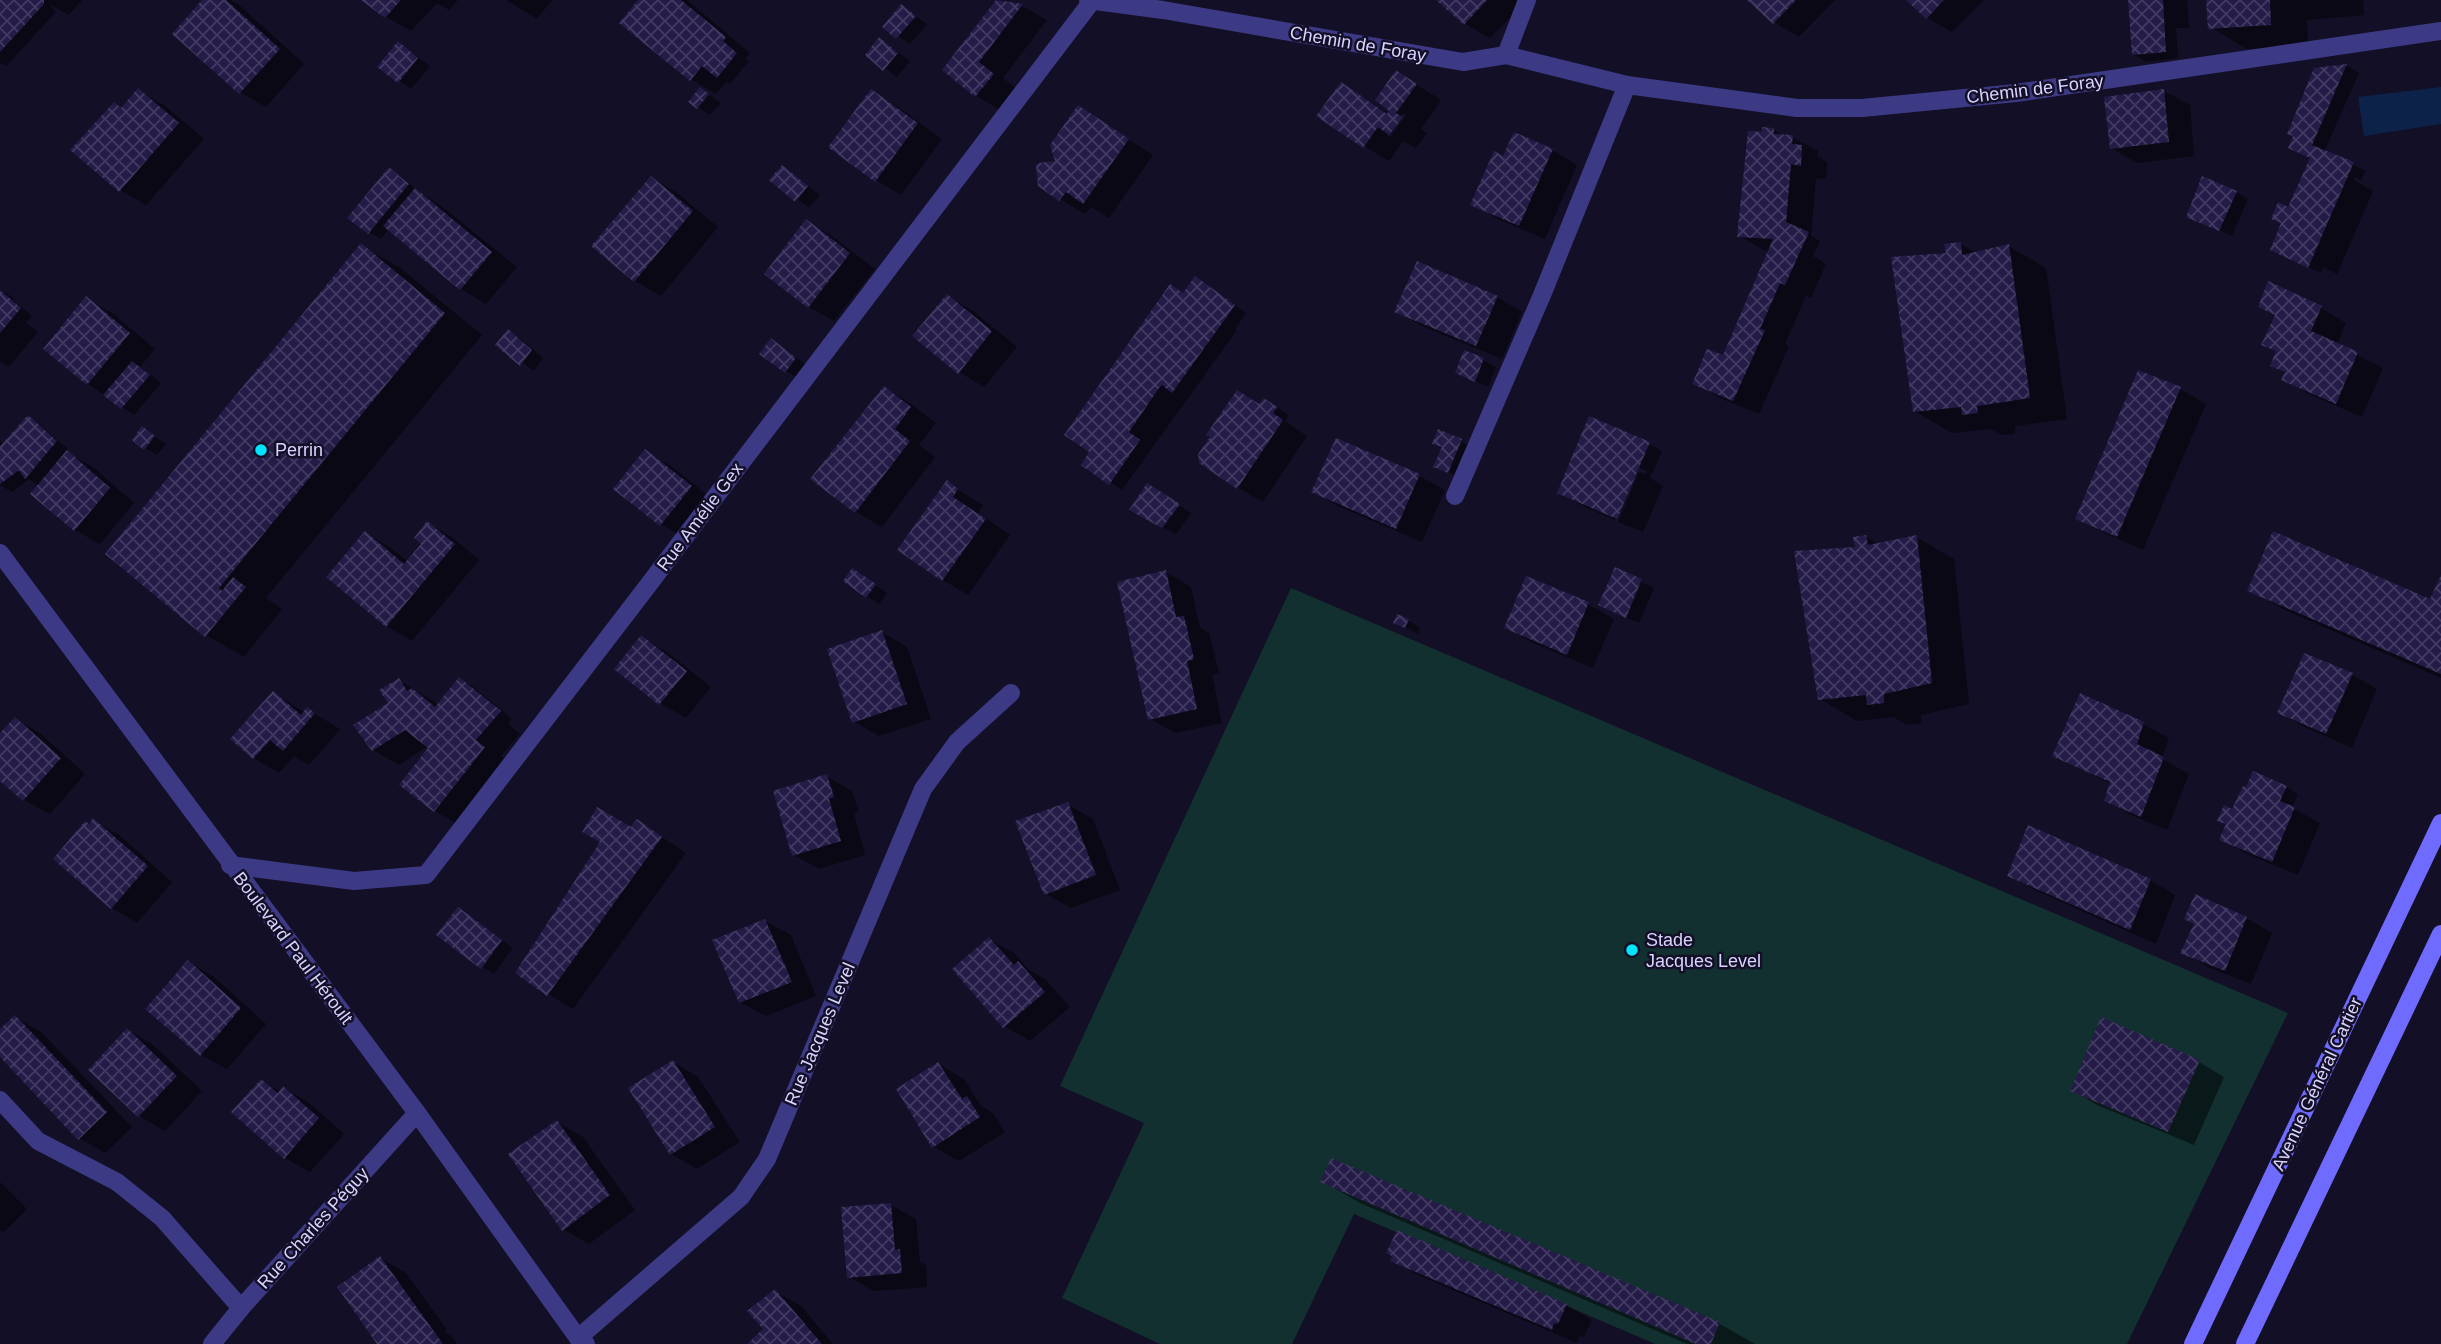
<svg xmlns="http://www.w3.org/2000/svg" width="2441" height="1344" font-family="Arial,sans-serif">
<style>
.park{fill:#12302f}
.water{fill:#0c2248}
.shadow{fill:#0007;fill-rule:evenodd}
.building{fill:url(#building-cross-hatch)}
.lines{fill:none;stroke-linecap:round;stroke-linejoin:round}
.minor{stroke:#3d3a85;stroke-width:18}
.secondary{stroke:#6f6bff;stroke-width:18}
.poi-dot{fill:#00e5ff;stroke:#130f26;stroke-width:2.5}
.labels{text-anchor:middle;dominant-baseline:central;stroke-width:5;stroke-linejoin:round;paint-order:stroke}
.street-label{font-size:18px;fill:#d9d4ff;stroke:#130f26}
.poi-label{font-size:18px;fill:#d9d4ff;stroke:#130f26;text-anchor:start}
</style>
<defs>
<pattern id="building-cross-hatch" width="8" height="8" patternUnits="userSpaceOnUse" patternTransform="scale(1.75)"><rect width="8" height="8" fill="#241b47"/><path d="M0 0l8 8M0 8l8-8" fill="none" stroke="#433b63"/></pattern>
</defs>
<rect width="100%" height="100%" fill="#130f26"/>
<path class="park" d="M1291 588 2288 1013 2127 1344H1655L1354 1214 1292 1344H1160L1062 1298 1144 1123 1060 1086Z"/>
<path class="water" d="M2441 87V124L2364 136 2358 97Z"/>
<g class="shadow">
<path d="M0 0H82L69 15 49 4 56 12 6 66 0 63Z"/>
<path d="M204 0H230L239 5 304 64 266 107 240 92Z"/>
<path d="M364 0H458L449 10 437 3 411 31 386 17Z"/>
<path d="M506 0H552L537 19Z"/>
<path d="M641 0H687L750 53 745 59 749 61 730 84 726 82 716 94 691 79Z"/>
<path d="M1439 0H1527L1490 38 1465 24Z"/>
<path d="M1750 0H1835L1799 37 1774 22Z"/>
<path d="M1908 0H1984L1952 32 1927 18Z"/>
<path d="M2130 0H2187L2189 28H2176L2178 58 2146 62 2133 54Z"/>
<path d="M2208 0H2363L2364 15 2307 20 2308 46 2247 49 2210 27Z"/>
<path d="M997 1 1022 6 1047 20 1003 78 1018 90 1002 111 976 96 944 70Z"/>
<path d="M901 6 927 24 910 44 885 27Z"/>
<path d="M880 39 910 61 897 77 867 55Z"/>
<path d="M398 44 430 66 411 89 380 66Z"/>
<path d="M2347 66 2359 73 2324 152 2366 171 2361 180 2355 177 2354 180 2373 191 2337 274 2323 267 2321 273 2284 256 2289 209 2312 158 2303 154 2315 69Z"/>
<path d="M1397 72 1441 100 1421 129 1427 133 1416 148 1403 141 1389 161 1364 146 1341 84 1389 114ZM1404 113 1406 115 1391 136H1387Z"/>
<path d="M701 89 721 103 710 115 698 107Z"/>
<path d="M138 91 164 105 204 139 146 205 120 190 122 109Z"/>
<path d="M871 91 897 106 942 139 901 195 876 180Z"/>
<path d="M2164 91 2190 105 2194 156 2137 163 2111 148Z"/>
<path d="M1078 107 1153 155 1109 218 1091 207 1085 214 1060 199 1058 163Z"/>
<path d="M1774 130 1784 136 1792 137 1818 151 1817 156 1827 162 1826 179 1816 178 1811 236 1820 241 1813 256 1826 264 1811 298 1806 296 1785 344 1789 346 1759 414 1720 398 1694 383 1724 358 1770 251 1764 250 1739 236 1764 134Z"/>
<path d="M1552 150 1577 165 1545 239 1498 219 1473 204 1503 158Z"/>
<path d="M782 167 820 195 809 208 772 180Z"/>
<path d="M389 170 402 177 420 193 440 205 517 267 486 304 461 289 389 229 381 239 369 232Z"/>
<path d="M652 178 677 193 718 227 661 296 635 281 593 246Z"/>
<path d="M2236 192 2248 199 2232 236 2188 216Z"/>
<path d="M806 221 832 236 875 269 834 321 809 307Z"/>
<path d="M1961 244 1977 253 2008 246 2046 268 2067 419 2015 426V434L2002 435 1990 429 1952 433 1914 411 1947 255Z"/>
<path d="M361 246 399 267 482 335 266 598 282 609 244 657 206 635 108 554Z"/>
<path d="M1208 286 1246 313 1235 329 1237 330 1122 490 1083 464 1184 295Z"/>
<path d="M0 290 14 298 13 300 32 316 26 323 38 332 9 367 0 362Z"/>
<path d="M947 296 973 311 1017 347 984 387 959 372Z"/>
<path d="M1497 297 1522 312 1502 359 1422 326 1396 311Z"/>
<path d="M87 299 112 313 155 349 140 367 161 383 134 415 88 384 46 349Z"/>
<path d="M2321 308 2346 323 2337 345 2383 368 2362 417 2309 394 2284 379 2286 373 2272 365 2278 352 2264 344 2276 316Z"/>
<path d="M508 332 521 339 543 358 534 371 497 344Z"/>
<path d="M771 340 808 366 798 378 786 371Z"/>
<path d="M1483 360 1496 367 1488 387 1457 373Z"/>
<path d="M2139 372 2180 389 2206 404 2143 550 2102 532 2077 518Z"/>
<path d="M885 388 910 403 936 423 919 445 935 457 882 527 856 512 813 479Z"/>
<path d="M1261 405 1277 407 1289 415 1285 421 1307 436 1263 502 1237 487Z"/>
<path d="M28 418 40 425 68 449 66 452 93 467 134 503 100 544 75 530 39 486 29 479 12 492 0 485V441L4 444Z"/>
<path d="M142 429 166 444 157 455 145 448Z"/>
<path d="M1439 432 1474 448 1461 478 1435 466 1443 448 1434 443Z"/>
<path d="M1649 444 1662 451 1650 478 1663 486 1643 532 1618 522 1639 472 1646 474 1647 471 1633 465V469L1639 471H1636L1615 520 1585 507 1560 493Z"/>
<path d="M646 452 671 466 716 502 686 539 661 524Z"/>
<path d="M1419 476 1445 490 1422 542 1338 506 1313 491Z"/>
<path d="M947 483 983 505 978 513 1010 535 968 595 943 580Z"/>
<path d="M1160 493 1191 513 1176 534 1131 510Z"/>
<path d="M428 523 453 538 479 560 412 641 387 626 366 533 391 548 408 562 424 544Z"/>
<path d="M1866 537 1879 545 1916 537 1954 559 1969 704 1921 715V723L1907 725 1893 717 1857 721 1820 699 1857 548Z"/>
<path d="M1616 569 1654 588 1639 623 1613 612Z"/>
<path d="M1166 572 1191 587 1200 628 1209 633 1219 673 1212 675 1222 723 1175 733 1150 719Z"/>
<path d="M865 578 887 593 879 604 845 581Z"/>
<path d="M1527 578 1588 604 1614 619 1593 668 1531 642 1506 627Z"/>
<path d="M2441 579V678L2287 611 2250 590 2431 601Z"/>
<path d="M1408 620 1420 628 1418 634 1395 622Z"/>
<path d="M882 632 907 647 931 719 879 736 853 721Z"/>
<path d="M642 638 667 652 711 687 686 718 660 703 616 669Z"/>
<path d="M2352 675 2377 689 2352 748 2305 727 2279 713Z"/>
<path d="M459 679 472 686 512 719 508 724 520 734 501 756 510 763 460 826 435 811 428 746 399 765 373 750 399 680 439 705Z"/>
<path d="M274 693 304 712 307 709 340 729 309 765 294 756 279 773 254 758Z"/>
<path d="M15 719 40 733 85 774 50 814 24 800 0 778V736Z"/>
<path d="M2143 724 2169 738 2162 759 2189 774 2167 830 2131 815 2106 800 2111 784 2054 755Z"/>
<path d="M826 776 852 791 859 812 854 813 865 855 819 869 794 855Z"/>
<path d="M2286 787 2298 794 2292 808 2320 823 2298 875 2247 854 2221 839 2227 825 2219 820 2233 811Z"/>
<path d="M1067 804 1093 819 1120 890 1071 908 1046 894Z"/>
<path d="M94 821 119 835 172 882 137 923 112 908 90 826Z"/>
<path d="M638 821 686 853 573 1009 548 994 631 829Z"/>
<path d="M2009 875 2150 880 2175 895 2156 944 2035 890Z"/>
<path d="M471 917 513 948 494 974 482 967Z"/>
<path d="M2246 918 2272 933 2251 984 2208 967 2183 952Z"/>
<path d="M765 921 791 935 816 996 766 1016 740 1002Z"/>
<path d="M989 939 1015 954 1029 970 1044 978 1070 1007 1030 1041 1004 1026Z"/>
<path d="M189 962 214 977 266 1024 227 1069 201 1055Z"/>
<path d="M15 1017 41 1032 132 1127 105 1153 79 1138 0 1055V1032Z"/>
<path d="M128 1030 153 1045 202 1091 165 1131 139 1116 91 1070Z"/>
<path d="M673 1062 698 1077 740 1142 697 1169 671 1154Z"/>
<path d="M2199 1062 2224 1077 2194 1145 2097 1105 2072 1090Z"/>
<path d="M938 1064 964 1079 981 1106 993 1113 1005 1132 959 1161 934 1147Z"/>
<path d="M262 1081 281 1092 284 1088 309 1103 344 1134 310 1172 285 1158Z"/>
<path d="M557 1122 583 1137 635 1210 589 1244 563 1229Z"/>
<path d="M1332 1160 1720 1324 1755 1344H1687L1360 1203 1322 1181Z"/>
<path d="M0 1182 27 1209 4 1232 0 1230Z"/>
<path d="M891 1205 916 1219 920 1262 926 1266 927 1287 874 1291 849 1277Z"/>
<path d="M380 1258 406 1273 447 1330 445 1332 451 1335 457 1344H379Z"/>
<path d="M1393 1260 1566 1305 1592 1320 1584 1337 1579 1336 1577 1343 1418 1275Z"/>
<path d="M775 1291 801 1306 833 1344H749L765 1330Z"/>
</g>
<g class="building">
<path d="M0 0H44V4L0 52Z"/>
<path d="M202 0H226L280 49 239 94 172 34Z"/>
<path d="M361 0H401L385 18Z"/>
<path d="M638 0H681L726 37 723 41 737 53 717 78 702 66 690 81 619 23Z"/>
<path d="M996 0 1023 4 979 62 994 74 975 97 942 70Z"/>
<path d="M1436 0H1487L1464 25Z"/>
<path d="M1747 0H1796L1773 24Z"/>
<path d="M1906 0H1944L1926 19Z"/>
<path d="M2128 0H2163L2166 52 2132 55Z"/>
<path d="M2206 0H2270L2271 25 2208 29Z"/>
<path d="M901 4 916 16 896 39 882 27Z"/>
<path d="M879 37 898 53 883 71 865 55Z"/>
<path d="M398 41 418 58 398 83 377 67Z"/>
<path d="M2347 64 2312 145 2354 162 2308 268 2270 250 2281 223 2271 219 2278 202 2288 207 2310 158 2288 148 2293 136 2287 134 2314 68Z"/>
<path d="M1396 70 1417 84 1396 113 1403 117 1389 135 1378 127 1363 148 1316 116 1341 82 1387 114 1389 111 1375 100Z"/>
<path d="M700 87 709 94 697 109 688 102Z"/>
<path d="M138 88 179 123 119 192 70 150 114 102 121 108Z"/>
<path d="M871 89 918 123 875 182 828 147Z"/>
<path d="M2164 89 2169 142 2110 149 2104 97Z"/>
<path d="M1078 105 1129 139 1083 204 1066 192 1059 201 1038 186 1036 166 1039 163 1055 161 1050 145Z"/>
<path d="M1762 127 1774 128V134L1793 135 1792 144 1802 145 1801 166 1791 164 1786 222 1809 232 1785 285 1780 283 1760 329 1765 330 1733 401 1692 384 1707 349 1723 355 1773 239 1737 237 1748 131 1762 132Z"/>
<path d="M1514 132 1553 149 1519 226 1470 205 1494 151 1503 156Z"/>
<path d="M782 165 808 186 795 202 769 180Z"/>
<path d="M389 167 409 184 368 234 347 218Z"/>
<path d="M651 176 693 211 634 282 591 246Z"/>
<path d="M2202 176 2237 191 2219 231 2186 217Z"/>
<path d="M415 188 492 252 460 290 383 226Z"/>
<path d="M806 219 850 253 808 308 764 274Z"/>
<path d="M1961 242 1962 255 2009 244 2030 398 1977 406 1978 413 1962 415 1961 407 1913 412 1891 257 1946 253 1944 244Z"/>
<path d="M361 243 445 313 219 588 222 591 233 577 246 587 205 637 105 554Z"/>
<path d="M1417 261 1498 296 1476 346 1394 312Z"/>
<path d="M1195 276 1235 305 1172 393 1162 385 1159 388 1129 432 1140 440 1109 485 1081 465 1089 452 1064 435 1170 284 1183 293Z"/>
<path d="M2268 281 2322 306 2311 331 2358 352 2336 404 2281 380 2285 372 2270 366 2276 351 2261 345 2275 315 2258 307Z"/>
<path d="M0 290 21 308 0 333Z"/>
<path d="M947 294 992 331 958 374 912 336Z"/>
<path d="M86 296 130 333 87 385 43 349Z"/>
<path d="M508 329 532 350 520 366 495 345Z"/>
<path d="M771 338 796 358 785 373 759 354Z"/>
<path d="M1464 350 1484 358 1475 382 1455 373Z"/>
<path d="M132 361 150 375 121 409 103 395Z"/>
<path d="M2138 370 2181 387 2117 537 2075 519Z"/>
<path d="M884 386 911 407 895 429 910 441 855 513 810 479Z"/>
<path d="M1237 390 1259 404 1264 398 1277 407 1273 413 1283 420 1237 489 1199 463 1198 454 1210 437 1206 435Z"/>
<path d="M28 415 57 441 25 479 19 470 0 484V446Z"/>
<path d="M1589 416 1650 442 1617 519 1557 493Z"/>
<path d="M142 426 155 436 144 450 132 440Z"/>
<path d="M1438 429 1462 439 1448 473 1433 467 1442 447 1432 444Z"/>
<path d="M1336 438 1420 474 1396 529 1311 492Z"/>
<path d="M645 449 692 486 660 526 613 489Z"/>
<path d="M67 450 110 488 74 531 30 494Z"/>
<path d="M947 480 958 489 953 497 986 519 942 581 897 550Z"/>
<path d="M1147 483 1180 504 1162 528 1129 510Z"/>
<path d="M427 521 455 544 386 627 326 577 365 531 404 564 421 544 414 538Z"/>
<path d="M2273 531 2430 599 2441 575V674L2247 591Z"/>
<path d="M1866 535 1868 545 1917 535 1932 683 1884 694V703L1867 705 1866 695 1818 700 1794 551 1855 547 1853 537Z"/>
<path d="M1615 567 1642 579 1626 618 1598 605Z"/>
<path d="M852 568 876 584 866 598 843 581Z"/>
<path d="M1166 570 1176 617 1184 616 1194 659 1187 661 1197 709 1148 720 1117 582Z"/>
<path d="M1526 576 1589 602 1567 655 1504 628Z"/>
<path d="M1397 614 1409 619 1405 628 1393 623Z"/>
<path d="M882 630 907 704 852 723 827 649Z"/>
<path d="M641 635 687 671 659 705 614 669Z"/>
<path d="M2304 653 2353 673 2326 734 2277 713Z"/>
<path d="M459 677 501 711 476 740 485 747 434 812 399 785 428 748 405 730 372 751 353 725 388 703 379 690 399 678 407 691 412 688 435 707Z"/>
<path d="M273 691 301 715 307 707 315 713 283 751 270 740 253 759 230 739Z"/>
<path d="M2080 693 2144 722 2137 744 2164 757 2141 817 2104 801 2110 782 2052 756Z"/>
<path d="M15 717 61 758 23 801 0 781V733Z"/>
<path d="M2253 771 2287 786 2280 801 2295 807 2272 862 2219 840 2226 824 2217 821 2224 805 2232 809 2243 786 2246 787Z"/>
<path d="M827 774 834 797 829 799 841 841 792 856 773 791Z"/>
<path d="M1068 802 1096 875 1044 895 1015 821Z"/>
<path d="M597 807 631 827 637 819 662 837 547 996 515 973 600 842 582 832Z"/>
<path d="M93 818 148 866 111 909 53 859 85 821 89 824Z"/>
<path d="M2028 825 2151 879 2130 930 2007 876Z"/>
<path d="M2195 894 2247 917 2225 971 2180 953 2194 924 2184 919Z"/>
<path d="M458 907 502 940 481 969 436 935Z"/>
<path d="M765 919 792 982 739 1003 712 940Z"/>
<path d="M989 937 1014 965 1018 961 1045 992 1003 1028 952 969Z"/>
<path d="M188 960 241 1008 200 1056 145 1009Z"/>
<path d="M15 1015 107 1112 78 1140 0 1057V1029Z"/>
<path d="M2101 1017 2200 1060 2168 1132 2070 1091Z"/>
<path d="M127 1028 177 1076 138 1117 88 1070Z"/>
<path d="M673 1060 715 1127 670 1155 628 1088Z"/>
<path d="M938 1062 962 1099 967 1096 980 1117 932 1148 896 1089Z"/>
<path d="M261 1079 278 1093 283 1086 319 1118 284 1159 231 1112Z"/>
<path d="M557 1120 610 1195 562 1231 508 1154Z"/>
<path d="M1331 1158 1720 1322 1711 1344H1696L1320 1182Z"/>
<path d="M891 1203 895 1250 900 1249 902 1273 847 1278 841 1207Z"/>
<path d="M1397 1230 1567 1304 1558 1324 1554 1323 1552 1330 1390 1261 1392 1256 1386 1253Z"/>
<path d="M380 1256 425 1319 443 1344H377L337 1287Z"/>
<path d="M775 1289 822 1344H747L763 1329 747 1311Z"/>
</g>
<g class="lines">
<g class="minor">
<path d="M1088 0 1163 10 1463 62 1506 55 1627 85 1797 108H1862L2016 93 2441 31"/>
<path d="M1506 55 1527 0"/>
<path d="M1455 496 1542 295 1627 85"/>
<path d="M0 553 417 1113 578 1338 586 1344"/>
<path d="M230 865 354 881 426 875 643 592 1092 1"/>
<path d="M0 1100 38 1141 117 1182 162 1218 241 1308"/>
<path d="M578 1338 741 1197 767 1159 923 789 957 742 1011 693"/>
<path d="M212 1344 241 1308 417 1113"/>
</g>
<g class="secondary">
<path d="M2193 1344 2441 823"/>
<path d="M2245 1344 2441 934"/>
</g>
</g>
<g class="poi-dot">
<circle cx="261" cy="450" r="7"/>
<circle cx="1632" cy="950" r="7"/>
</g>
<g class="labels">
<g class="street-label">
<text transform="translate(1358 44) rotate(10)">Chemin de Foray</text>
<text transform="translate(2035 89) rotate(-7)">Chemin de Foray</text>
<text transform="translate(700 517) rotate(-53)">Rue Amélie Gex</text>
<text transform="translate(293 948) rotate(53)">Boulevard Paul Héroult</text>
<text transform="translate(820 1034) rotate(-67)">Rue Jacques Level</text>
<text transform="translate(2317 1084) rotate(-65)">Avenue Général Cartier</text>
<text transform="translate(313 1228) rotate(-48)">Rue Charles Péguy</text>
</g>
<g class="poi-label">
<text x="275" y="450">Perrin</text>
<text x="1646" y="940">Stade<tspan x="1646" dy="21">Jacques Level</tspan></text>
</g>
</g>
</svg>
